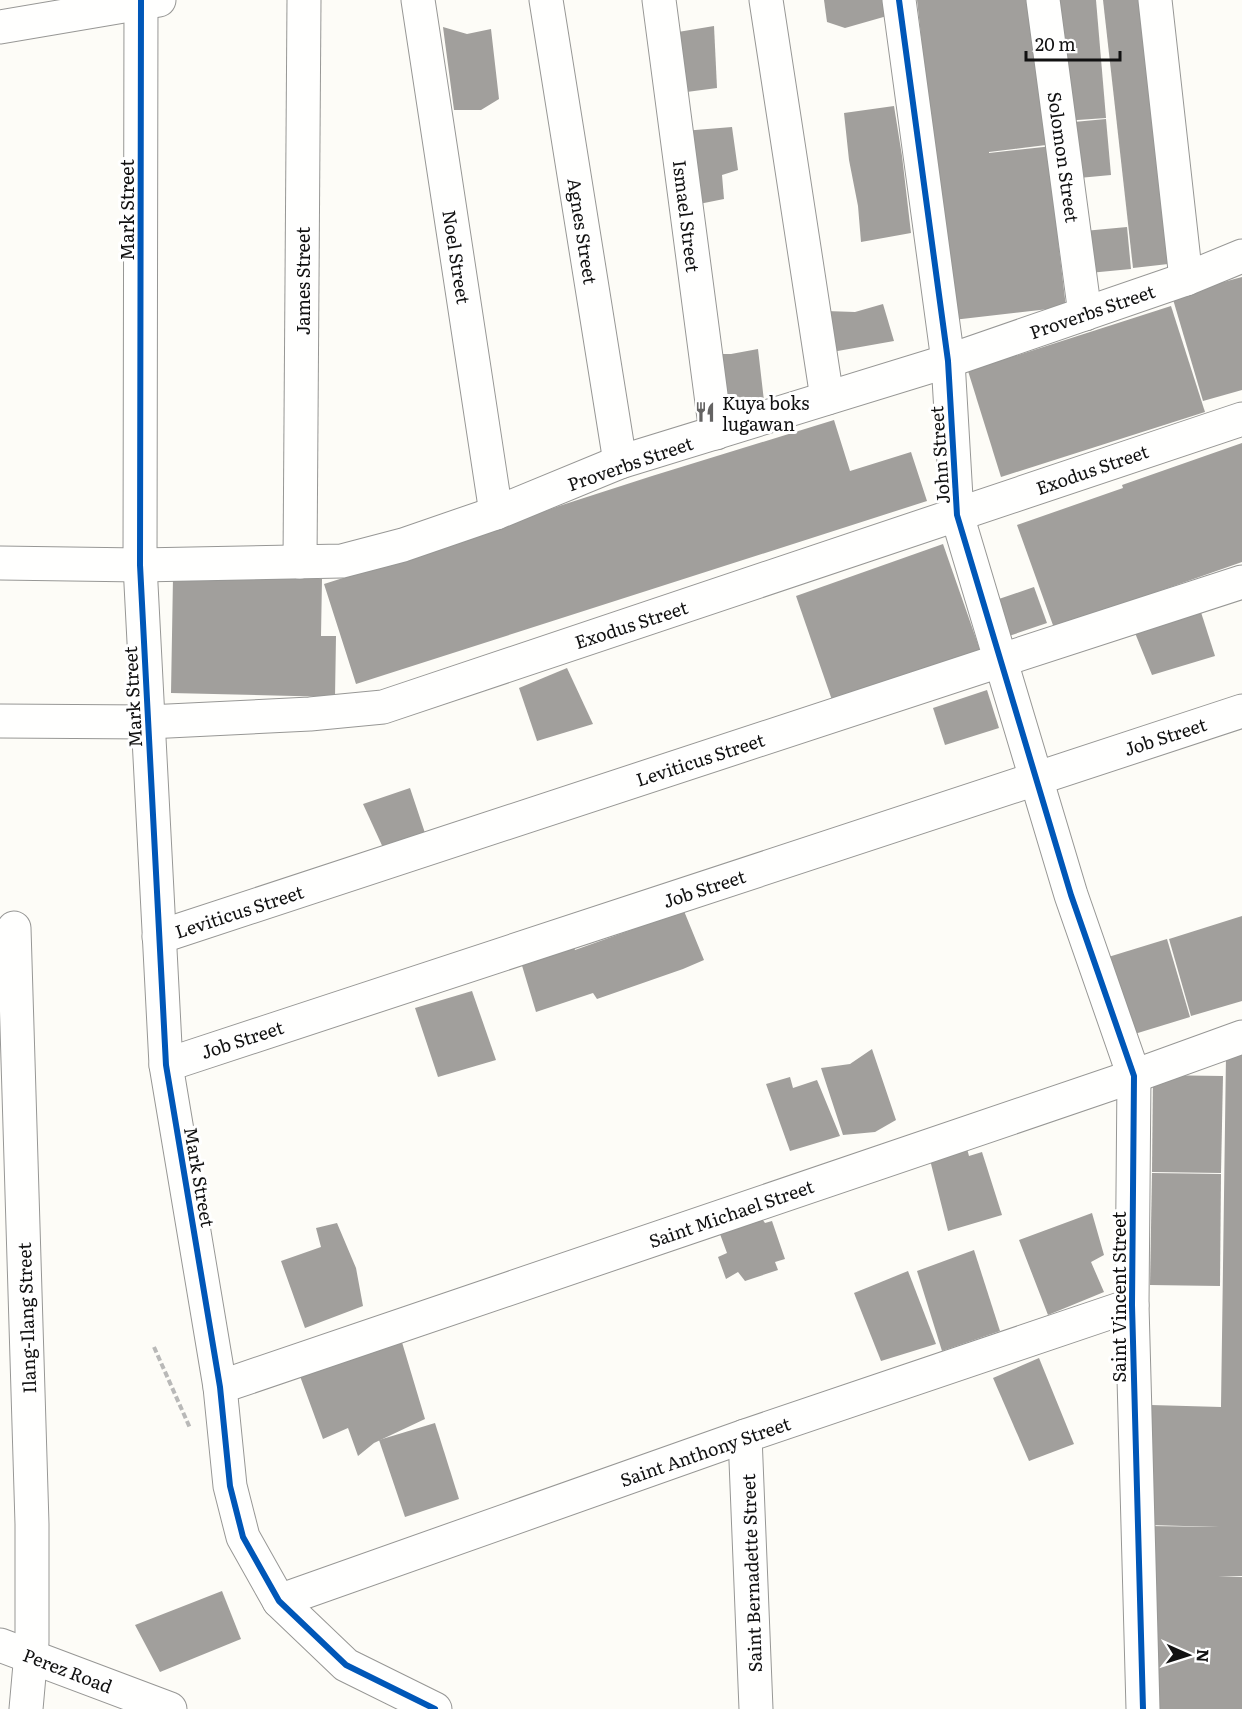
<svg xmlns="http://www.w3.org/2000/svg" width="1242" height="1709" font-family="Literata,serif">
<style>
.building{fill:#a19f9c}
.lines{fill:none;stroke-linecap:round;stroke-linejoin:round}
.minor-casing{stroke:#979795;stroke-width:35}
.path{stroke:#b9b9b8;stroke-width:4;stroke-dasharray:6 3;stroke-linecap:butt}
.minor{stroke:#fffffe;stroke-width:33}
.cycleway-casing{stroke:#fff;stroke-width:10}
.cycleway{stroke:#0057b8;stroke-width:6}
.labels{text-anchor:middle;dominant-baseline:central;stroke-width:6;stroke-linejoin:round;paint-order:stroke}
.street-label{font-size:18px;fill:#111;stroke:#fff}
.poi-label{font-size:18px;fill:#111;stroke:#fff;text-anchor:start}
</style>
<rect width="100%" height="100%" fill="#fdfcf7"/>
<g class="building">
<path d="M824 0H892L894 14 845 28 827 22Z"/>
<path d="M917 0H1029L1046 145 989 152V153L1053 146 1061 240H1058L1066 307 953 320Z"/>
<path d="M1053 0H1096L1106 118 1063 121Z"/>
<path d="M1103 0H1149L1177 263 1133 268Z"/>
<path d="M714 26 717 88 679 93 672 33Z"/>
<path d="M443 27 467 34 491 29 499 99 481 110H454Z"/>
<path d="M894 106 902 156 911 233 861 242 858 206 849 160 844 113Z"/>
<path d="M1106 119 1111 175 1068 179 1063 123Z"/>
<path d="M732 127 738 170 722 175 724 199 694 205 683 131Z"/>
<path d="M1127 227 1131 269 1089 273 1084 231Z"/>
<path d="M1242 277V390L1203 401 1172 296Z"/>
<path d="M883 304 894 341 832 352 826 311 855 312Z"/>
<path d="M1171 306 1205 412 1001 477 968 371Z"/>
<path d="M758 349 764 401 739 407 720 409 713 354H731Z"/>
<path d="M834 420 850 471 911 452 927 501 356 684 324 584 473 537 559 506 652 476Z"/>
<path d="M1242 443V562L1054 628 1017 525 1123 488 1122 485Z"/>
<path d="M943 544 980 650 833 703 796 596Z"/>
<path d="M173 577 322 579 321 636H336L335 697 171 693Z"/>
<path d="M1034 587 1047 623 1003 638 990 602Z"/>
<path d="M1199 606 1215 656 1152 675 1133 628Z"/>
<path d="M567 668 593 724 537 741 519 688Z"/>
<path d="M987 690 999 728 945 745 933 708Z"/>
<path d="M410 788 426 836 385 852 363 804Z"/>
<path d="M684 911 704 960 683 969 597 999 593 993 536 1012 520 959 573 945 575 950Z"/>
<path d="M1242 916V1001L1191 1016 1169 939Z"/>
<path d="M1167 939 1190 1017 1128 1036 1105 958Z"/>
<path d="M472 991 496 1060 438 1077 415 1008Z"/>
<path d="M872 1049 896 1120 875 1132 843 1135 821 1068 850 1064Z"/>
<path d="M1226 1055H1242V1576L1218 1577H1242V1709H1149V1526L1219 1527 1149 1525 1151 1405 1221 1407Z"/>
<path d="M1153 1075 1223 1076 1221 1173 1152 1172Z"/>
<path d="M790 1077 793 1088 817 1080 840 1136 790 1151 766 1084Z"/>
<path d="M965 1141 969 1156 982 1152 1002 1215 948 1231 928 1152Z"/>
<path d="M1152 1173 1221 1174 1220 1286 1150 1285Z"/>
<path d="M758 1213 765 1223 772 1221 785 1259 775 1262 778 1270 745 1281 738 1272 726 1279 718 1257 727 1253 717 1226Z"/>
<path d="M1092 1213 1104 1255 1091 1262 1104 1292 1048 1315 1019 1240Z"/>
<path d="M337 1223 356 1268 363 1306 305 1328 281 1261 321 1247 316 1228Z"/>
<path d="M974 1250 1000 1331 942 1351 917 1271Z"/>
<path d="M908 1271 936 1344 881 1361 854 1293Z"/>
<path d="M398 1329 425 1419 374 1443 358 1456 348 1428 323 1439 297 1368Z"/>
<path d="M1039 1358 1074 1444 1029 1461 993 1378Z"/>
<path d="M435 1423 459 1499 405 1517 379 1440Z"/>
<path d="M222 1591 241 1639 160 1672 135 1625Z"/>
</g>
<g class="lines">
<g class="minor-casing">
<g id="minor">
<path d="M141 0 140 565 166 1065 220 1387 230 1486 243 1537 279 1601 346 1665 435 1709"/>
<path d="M418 0 496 513"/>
<path d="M546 0 620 462"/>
<path d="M659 0 716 433"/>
<path d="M766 0 827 398"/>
<path d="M899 0 948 361 957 515 1071 895 1134 1076 1132 1305 1143 1709"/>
<path d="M1043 0 1085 314"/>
<path d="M1155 0 1186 279"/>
<path d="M0 27 159 0"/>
<path d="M300 562 304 0"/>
<path d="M0 563 140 565 342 561 403 545 496 513 620 462 948 361 1186 279 1242 256"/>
<path d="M0 721 148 722 310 714 383 707 1242 419"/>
<path d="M14 928 32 1524V1642L26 1709"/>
<path d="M159 937 1002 660 1242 582"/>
<path d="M166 1065 1242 711"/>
<path d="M220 1387 1134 1076 1242 1037"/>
<path d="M745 1436 756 1709"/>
<path d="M279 1601 745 1436 1132 1305"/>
<path d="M0 1645 170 1709"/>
</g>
</g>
<path class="path" d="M154 1347 190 1428"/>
<use href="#minor" class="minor"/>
<g class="cycleway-casing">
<g id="cycleway">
<path d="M141 0 140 565 166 1065 220 1387 230 1486 243 1537 279 1601 346 1665 435 1709"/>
<path d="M899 0 948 361 957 515 1071 895 1134 1076 1132 1305 1143 1709"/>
</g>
</g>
<use href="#cycleway" class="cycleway"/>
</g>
<defs>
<g id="restaurant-bare" transform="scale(1.62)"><path d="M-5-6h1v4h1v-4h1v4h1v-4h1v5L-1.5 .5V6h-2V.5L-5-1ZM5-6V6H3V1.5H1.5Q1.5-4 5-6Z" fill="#646362" stroke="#fff" stroke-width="2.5" paint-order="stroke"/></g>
</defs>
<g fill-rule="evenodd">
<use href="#restaurant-bare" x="705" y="412"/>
</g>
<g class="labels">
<g class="street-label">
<text transform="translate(1064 157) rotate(82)">Solomon Street</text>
<text transform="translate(126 210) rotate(-90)">Mark Street</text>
<text transform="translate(687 216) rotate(83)">Ismael Street</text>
<text transform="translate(583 231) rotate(81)">Agnes Street</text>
<text transform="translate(457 257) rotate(81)">Noel Street</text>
<text transform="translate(302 281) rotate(-90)">James Street</text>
<text transform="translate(1092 311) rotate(-19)">Proverbs Street</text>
<text transform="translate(939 455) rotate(-94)">John Street</text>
<text transform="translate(630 463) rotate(-19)">Proverbs Street</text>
<text transform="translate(1092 469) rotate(-19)">Exodus Street</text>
<text transform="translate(631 624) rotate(-18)">Exodus Street</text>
<text transform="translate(132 697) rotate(-93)">Mark Street</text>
<text transform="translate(1165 736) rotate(-18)">Job Street</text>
<text transform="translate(700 759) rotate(-18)">Leviticus Street</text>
<text transform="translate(704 888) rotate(-18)">Job Street</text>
<text transform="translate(239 911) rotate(-18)">Leviticus Street</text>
<text transform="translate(242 1039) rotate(-18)">Job Street</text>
<text transform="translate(200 1177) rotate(80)">Mark Street</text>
<text transform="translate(731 1213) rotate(-19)">Saint Michael Street</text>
<text transform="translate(1118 1297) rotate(-90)">Saint Vincent Street</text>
<text transform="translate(26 1318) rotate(-92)">Ilang-Ilang Street</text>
<text transform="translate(705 1451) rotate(-19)">Saint Anthony Street</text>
<text transform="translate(751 1573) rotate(-92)">Saint Bernadette Street</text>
<text transform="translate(68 1670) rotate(21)">Perez Road</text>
</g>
<g class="poi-label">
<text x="722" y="402">Kuya boks<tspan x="722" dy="21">lugawan</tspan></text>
</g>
</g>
<g transform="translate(1188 1655) rotate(93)" stroke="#ffffff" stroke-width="4.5" paint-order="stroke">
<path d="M0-4.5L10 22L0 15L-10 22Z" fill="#111111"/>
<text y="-9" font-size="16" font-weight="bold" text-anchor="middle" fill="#111111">N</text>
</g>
<path d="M1026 51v9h94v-9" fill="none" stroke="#111111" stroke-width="3"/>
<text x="1035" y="51" font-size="18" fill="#111111" stroke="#ffffff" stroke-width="4.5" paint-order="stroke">20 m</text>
</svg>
